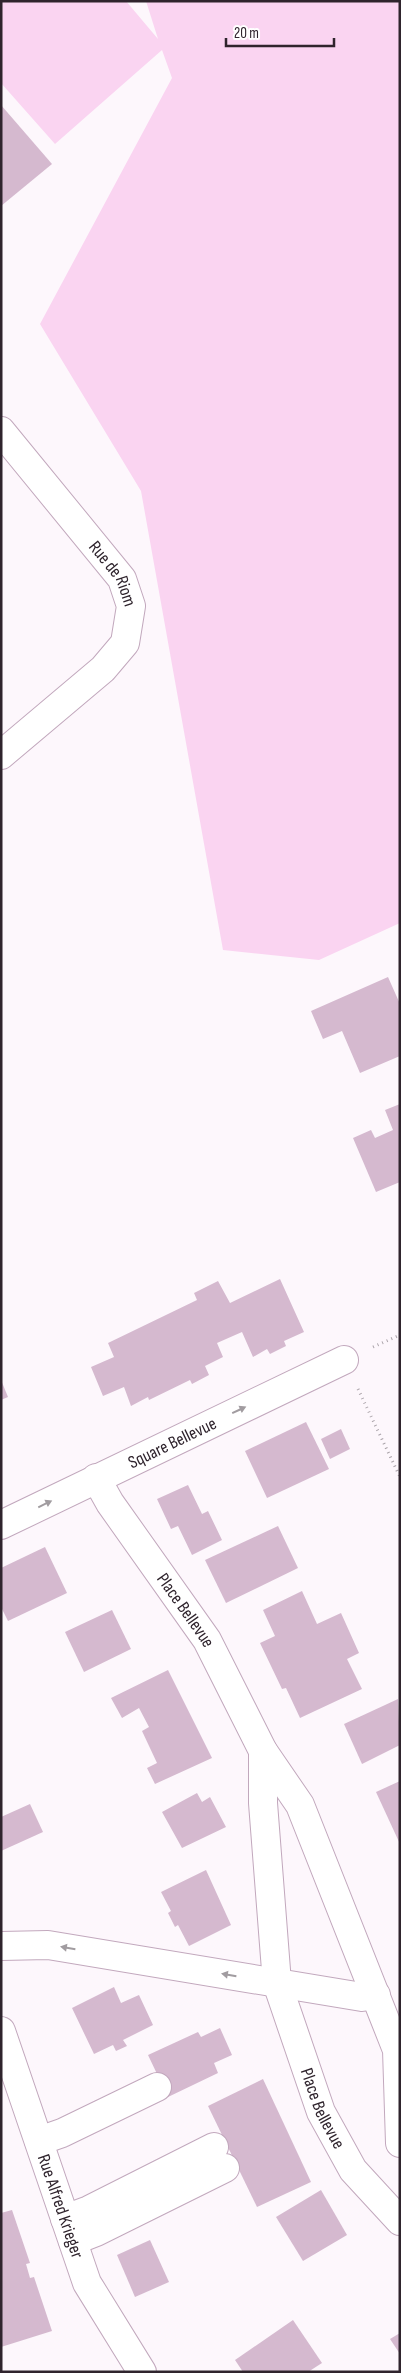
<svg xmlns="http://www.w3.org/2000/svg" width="401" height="2373" font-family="'Sofia Sans Condensed',sans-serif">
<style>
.green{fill:#fad4f1}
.building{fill:#d5b9cf}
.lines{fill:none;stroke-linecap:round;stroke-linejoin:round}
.minor-casing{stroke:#c2a8bd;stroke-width:30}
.path{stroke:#aba4aa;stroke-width:3;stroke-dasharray:1 4;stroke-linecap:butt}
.minor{stroke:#fff;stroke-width:28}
.oneway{fill:#a19ca0}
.labels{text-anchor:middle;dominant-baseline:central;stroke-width:5;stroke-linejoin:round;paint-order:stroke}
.street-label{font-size:18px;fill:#2f242d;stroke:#fff}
</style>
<rect width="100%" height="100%" fill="#fdf7fc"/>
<path class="green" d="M1 1H126L158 39 146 1H400V923L319 960 223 950 141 491 40 324 172 78 162 50 55 144 1 83Z"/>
<g class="building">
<path d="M1 105 52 164 1 206Z"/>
<path d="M388 977 400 1004V1056L360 1073 342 1031 323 1039 311 1011Z"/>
<path d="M400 1104V1182L376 1192 353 1138 371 1130 375 1138 393 1130 385 1110Z"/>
<path d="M280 1279 304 1332 284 1341 286 1346 270 1354 267 1349 253 1357 242 1332 217 1343 223 1357 205 1366 209 1375 192 1384 190 1380 149 1400 148 1397 131 1406 124 1387 103 1396 91 1367 114 1357 108 1343 197 1300 194 1293 218 1281 230 1303Z"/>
<path d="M1 1380 8 1397 1 1400Z"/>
<path d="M306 1422 329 1469 267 1498 245 1451Z"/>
<path d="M341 1429 350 1449 330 1459 321 1439Z"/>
<path d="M188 1485 202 1514 208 1511 222 1540 192 1555 178 1526 171 1529 157 1499Z"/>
<path d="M278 1526 298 1568 226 1603 205 1560Z"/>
<path d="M45 1547 67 1593 8 1621 1 1607V1568Z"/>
<path d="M302 1591 317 1624 341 1613 359 1653 347 1659 362 1689 300 1718 286 1688 282 1689 260 1643 275 1636 263 1610Z"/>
<path d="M112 1610 131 1649 84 1672 65 1632Z"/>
<path d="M168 1670 212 1758 155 1784 147 1768 157 1763 142 1731 149 1727 139 1708 122 1718 111 1698Z"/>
<path d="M398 1699 400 1745 362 1764 344 1724Z"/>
<path d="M400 1781V1844L376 1792Z"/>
<path d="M197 1793 202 1802 210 1797 226 1827 182 1848 162 1812Z"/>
<path d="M30 1804 43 1832 1 1851V1817Z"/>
<path d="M206 1870 231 1925 189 1946 178 1925 175 1927 168 1913 171 1911 161 1892Z"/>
<path d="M114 1987 121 2003 139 1995 153 2025 123 2040 127 2046 116 2051 113 2045 94 2054 72 2008Z"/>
<path d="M220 2028 232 2055 214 2063 218 2073 168 2097 148 2055 198 2032 201 2037Z"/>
<path d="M263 2079 311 2182 257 2207 208 2106Z"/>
<path d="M321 2190 347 2235 303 2261 276 2217Z"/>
<path d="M12 2210 30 2263 26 2264 30 2278 34 2277 52 2331 1 2347V2213Z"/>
<path d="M150 2240 169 2282 135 2297 117 2255Z"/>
<path d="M293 2320 322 2363 308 2372H243L235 2360Z"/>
<path d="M400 2333V2354L390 2339Z"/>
</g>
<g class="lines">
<g class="minor-casing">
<g id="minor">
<path id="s1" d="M1 431 122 579 131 606 125 643 103 669 1 755"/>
<path id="s2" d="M96 1478 110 1503 207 1640 263 1751 300 1805 397 2050 400 2143"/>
<path id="s3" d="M1 1525 344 1360"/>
<path id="s4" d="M263 1751V1803L277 1983 321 2112 353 2170 400 2221"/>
<path d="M1 1946 48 1945 362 1997 376 1995"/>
<path id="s5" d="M1 2031 87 2283 142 2372"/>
<path d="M39 2141 62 2133 157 2087"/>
<path d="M65 2219 89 2210 214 2147"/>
<path d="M73 2241 96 2232 225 2168"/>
</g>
</g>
<g class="path">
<path d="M373 1347 400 1335"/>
<path d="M358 1389 400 1477"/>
</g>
<use href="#minor" class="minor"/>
</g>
<defs><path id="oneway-solid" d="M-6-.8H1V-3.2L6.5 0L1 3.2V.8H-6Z" transform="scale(1.25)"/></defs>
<g class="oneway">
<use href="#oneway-solid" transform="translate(239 1410) rotate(-25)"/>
<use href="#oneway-solid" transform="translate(45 1504) rotate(-26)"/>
<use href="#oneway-solid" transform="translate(68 1948) rotate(-170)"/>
<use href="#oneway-solid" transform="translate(229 1975) rotate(-170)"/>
</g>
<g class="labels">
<g class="street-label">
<text stroke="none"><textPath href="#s1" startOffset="182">Rue de Riom</textPath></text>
<text stroke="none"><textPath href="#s3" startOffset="190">Square Bellevue</textPath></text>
<text stroke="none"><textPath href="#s2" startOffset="160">Place Bellevue</textPath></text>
<text stroke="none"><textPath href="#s4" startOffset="366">Place Bellevue</textPath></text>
<text stroke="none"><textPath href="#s5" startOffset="185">Rue Alfred Krieger</textPath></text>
</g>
</g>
<rect width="401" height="2373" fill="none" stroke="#2f242d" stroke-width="5"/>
<path d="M226 38v8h108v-8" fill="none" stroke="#2f242d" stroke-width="2.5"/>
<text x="234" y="38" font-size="15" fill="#2f242d" stroke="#ffffff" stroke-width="4" paint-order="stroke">20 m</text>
</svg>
